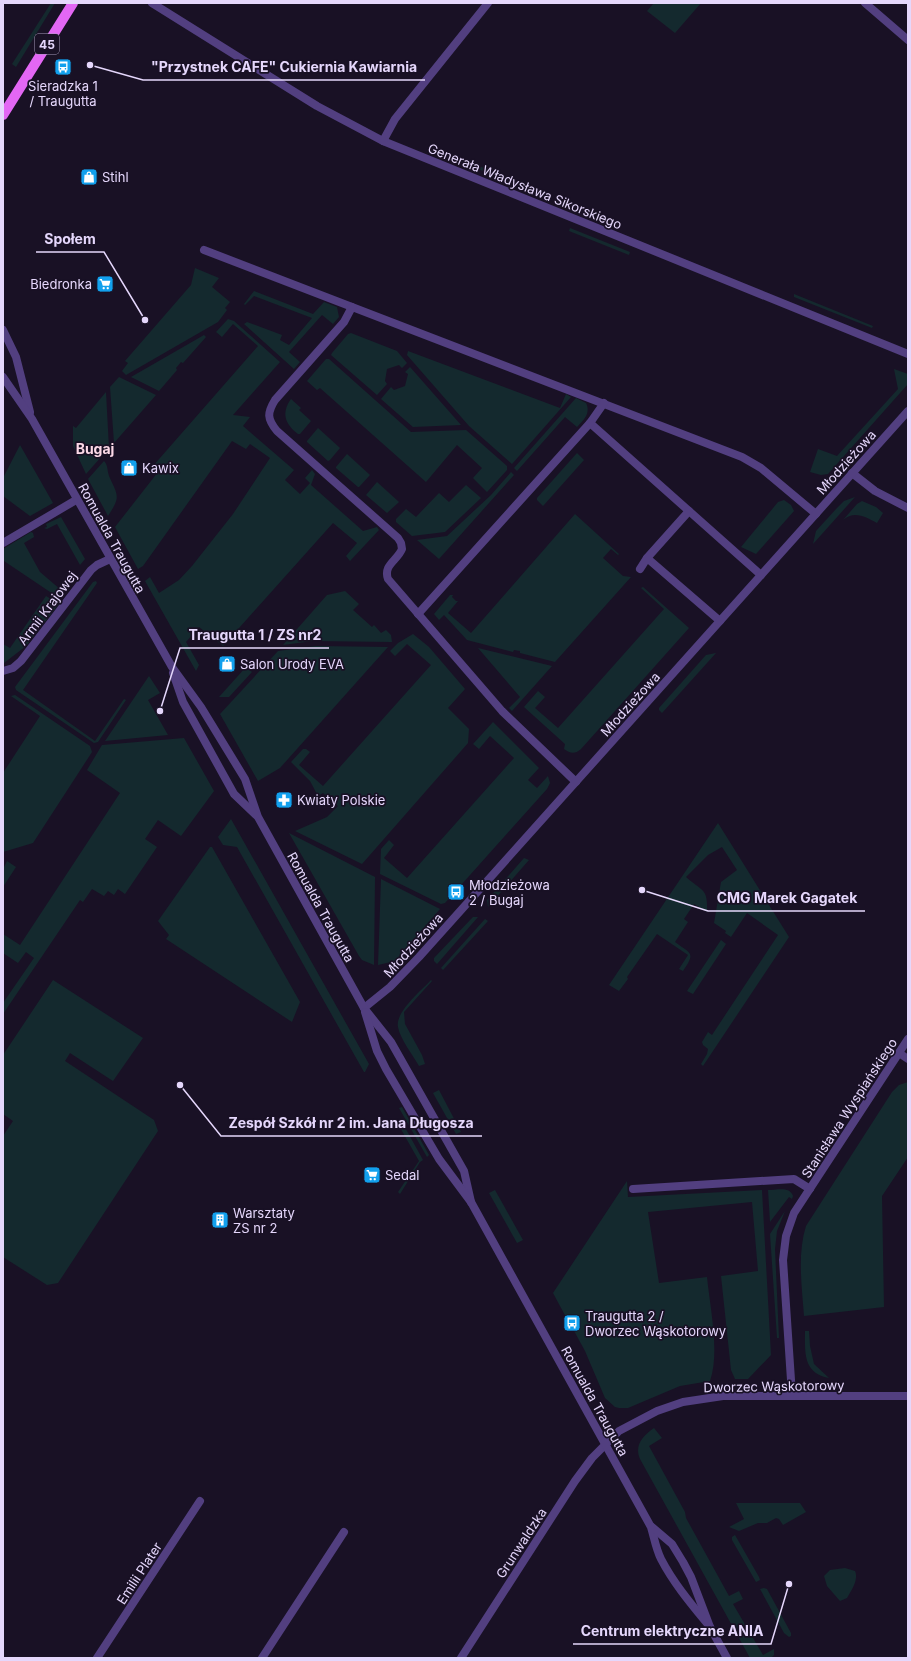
<svg xmlns="http://www.w3.org/2000/svg" width="911" height="1661" font-family="Inter,sans-serif">
<style>
.green{fill:#14292e}
.lines{fill:none;stroke-linecap:round;stroke-linejoin:round}
.minor{stroke:#523f80;stroke-width:8}
.tertiary{stroke:#523f80;stroke-width:8}
.primary{stroke:#e367f4;stroke-width:10}
.labels{text-anchor:middle;dominant-baseline:central;stroke-width:3.5;stroke-linejoin:round;paint-order:stroke}
.shield{fill:#191125;stroke:#a89cbc;stroke-width:1}
.shield-label{font-size:12px;font-weight:bold;fill:#e5d7fc}
.poi-label{font-size:13px;fill:#e5d7fc;stroke:#191125;text-anchor:start}
.street-label{font-size:13px;fill:#e5d7fc;stroke:#191125}
.neighbourhood-label{font-size:14px;font-weight:bold;fill:#fcd9e7;stroke:#191125}
.leader{fill:none;stroke:#e5d7fc;stroke-width:1.5}
.callout-dot{fill:#e5d7fc;stroke:#191125;stroke-width:1.5}
.callout-label{font-size:14px;text-anchor:middle;font-weight:bold;fill:#e5d7fc;stroke:#191125;stroke-width:3.5;stroke-linejoin:round;paint-order:stroke}
</style>
<rect width="100%" height="100%" fill="#191125"/>
<g class="green">
<path d="M51 3H55L16 67 12 64Z"/>
<path d="M654 3H701L675 33 647 11Z"/>
<path d="M429 146 509 178 508 181 428 149Z"/>
<path d="M570 228 630 252 629 255 569 231Z"/>
<path d="M195 268 219 278 212 287 230 302 225 308 227 310 218 322 126 375 122 371 128 363 125 361 191 285Z"/>
<path d="M254 291 313 314 324 302 337 307 339 317 333 324 322 315 289 352 300 362 294 369 244 324 247 322 282 335 280 340 289 345 312 318 254 296 245 305 244 304Z"/>
<path d="M794 294 873 326 872 328 794 297Z"/>
<path d="M228 319 234 321 280 362 233 415 250 417 243 426 294 470 285 480 300 494 310 483 305 478 312 470 315 474 311 485 363 531 377 527 379 530 350 561 346 556 357 543 333 523 223 646 199 627 186 642 199 665 196 671 145 581 150 577 159 593 179 580 192 566 233 514 270 458 250 444 246 449 232 441 143 566 138 569 115 527 158 472 153 466 258 346 233 324 222 337 216 332Z"/>
<path d="M351 333 397 351 407 363 402 368 399 365 387 369 385 381 387 384 377 395 331 355 332 353 348 334Z"/>
<path d="M204 335 206 337 183 363 181 362 176 368 177 370 159 391 131 377Z"/>
<path d="M408 351 560 408 566 394 571 397 512 464 469 426 407 355Z"/>
<path d="M326 359H329L411 432 466 430 507 466V470L487 492 473 478 482 468 457 445 426 482 320 388 317 390 307 381Z"/>
<path d="M410 367 461 425 413 427 381 399 391 387 394 390 405 386 408 374 405 372Z"/>
<path d="M894 369 908 374V384L828 474 821 475 810 472 818 449 837 456 898 389Z"/>
<path d="M119 377 156 395 114 443 110 387Z"/>
<path d="M106 392 109 448 86 474 73 446V426L76 428Z"/>
<path d="M576 398 586 403C591 413 584 420 577 427L565 417 517 471 514 468Z"/>
<path d="M291 399 301 408 299 410 311 421 300 434H298C285 424 281 413 291 399Z"/>
<path d="M318 428 340 448 330 460 328 461 307 442V441Z"/>
<path d="M20 445 53 503 30 516 3 496V478Z"/>
<path d="M577 453 584 460 543 506 537 500V498Z"/>
<path d="M347 454 370 475 359 487H358L336 468V467Z"/>
<path d="M104 461C108 465 107 470 109 476 118 496 121 496 108 516L88 479Z"/>
<path d="M511 472 514 475 439 559 417 540 447 536 491 495Z"/>
<path d="M377 482 399 502 387 513 366 495Z"/>
<path d="M466 485 481 498 445 532 412 536 396 522V519L406 509 416 517 439 493 449 502Z"/>
<path d="M855 497 813 544 816 531 837 508 844 501Z"/>
<path d="M784 500 791 505 794 511 756 554 741 547 778 502Z"/>
<path d="M862 501 876 507 883 513 877 523C866 517 854 510 843 520L857 504Z"/>
<path d="M575 514 619 554 618 555 611 549 603 558 623 576 631 577 555 662 520 653V651L514 650 513 652 467 640 444 615 439 620 434 614 450 595H453L452 597 456 601H458L448 613 471 633Z"/>
<path d="M61 517 85 559 80 565 57 524 47 529 44 528 47 527 46 524Z"/>
<path d="M31 532 33 533 34 537 24 543 40 572 61 590 62 593 59 598 4 561 3 549Z"/>
<path d="M96 581 97 583 23 690 95 741 124 699 126 700 98 742 94 743 16 690 15 687 93 582Z"/>
<path d="M643 587 689 628 581 749C574 755 570 753 564 749L565 744 524 707 538 691 545 697 535 708 558 728 664 609 641 588Z"/>
<path d="M345 591 359 604 353 610 372 627 374 625 381 633 386 630 391 635 392 642 313 641 283 645 327 595Z"/>
<path d="M46 596 59 604 26 646 4 663 3 644 10 648Z"/>
<path d="M413 634 429 647 465 689 448 708 469 729 468 743 362 864 295 831 327 817 338 806 323 793 318 796 310 781 291 762 303 749H306L310 752 299 765 323 786 431 665 407 644 395 656 390 651 398 643Z"/>
<path d="M316 646 388 647 280 768 258 781 220 714 278 651Z"/>
<path d="M478 648 552 666 512 711 509 708 520 697Z"/>
<path d="M716 653 662 713 659 710V708L706 655Z"/>
<path d="M246 667 252 672 229 697H219Z"/>
<path d="M149 676 160 693 148 700 168 735 105 741Z"/>
<path d="M15 695 90 746 92 752 33 843 3 852V773L40 716 11 696Z"/>
<path d="M493 722 539 768 528 780 537 788 548 776 550 783 547 789 445 903 441 904 380 874 381 849 389 840 394 845 384 858 407 878 514 758 490 736 479 749 473 744Z"/>
<path d="M184 738 214 791 181 836 158 820 145 839 157 847 125 894 118 889 114 895 108 891 104 896 92 889 83 902 80 900 3 1014V1003L34 958 26 952 18 963 3 953V934L20 945 120 793 87 770 102 745Z"/>
<path d="M231 819 369 1064 365 1072H364L237 847 223 845 218 837Z"/>
<path d="M718 823 789 937 703 1066 701 1064 707 1054 708 1049 703 1045 702 1042 708 1032 712 1035 778 935 747 913 731 937 725 933 726 931 714 923 721 882 737 870 722 847 708 855 686 877C703 892 708 888 707 912L694 904 684 919 688 922 675 942C691 954 696 952 683 971L679 969 688 955 657 934 627 977 628 979 619 991 609 985Z"/>
<path d="M289 833 375 877 374 965 362 960 359 956Z"/>
<path d="M210 847H212L300 1002 292 1022 166 939 169 935 158 921Z"/>
<path d="M524 858 529 860 488 907 487 900Z"/>
<path d="M7 861 16 867 3 887V869Z"/>
<path d="M381 879 440 909 395 961 378 965Z"/>
<path d="M473 917H478L437 964 434 961V958Z"/>
<path d="M485 919 488 921 443 970 441 968Z"/>
<path d="M721 940 726 944 693 994 687 991Z"/>
<path d="M53 980 143 1038 113 1081 70 1053 65 1061 154 1120 158 1131 58 1283 47 1285 3 1257V1136L13 1121 3 1114V1055Z"/>
<path d="M431 980 432 981 404 1012 405 1024 422 1055 425 1064 419 1066C413 1055 400 1039 398 1027 395 1012 421 991 431 980Z"/>
<path d="M908 1082V1157L882 1196 884 1307 804 1316C802 1287 797 1255 806 1226L892 1092 899 1085Z"/>
<path d="M439 1090 461 1132 456 1134 433 1093Z"/>
<path d="M402 1107 429 1155 427 1157 399 1108Z"/>
<path d="M402 1122 423 1160 420 1162 400 1194 398 1192 419 1161 398 1124Z"/>
<path d="M627 1181 628 1197 762 1190 771 1355 748 1379H735L731 1370 721 1276 758 1271 752 1202 648 1212 659 1283 707 1277C710 1307 720 1353 710 1381L680 1386 628 1408H619L615 1407 605 1398 585 1351 573 1329 576 1327 571 1317 567 1319 553 1293Z"/>
<path d="M495 1190 523 1240 517 1243 489 1193Z"/>
<path d="M768 1190C777 1190 790 1186 793 1196L792 1199 789 1197 770 1222Z"/>
<path d="M785 1211 777 1231 775 1249 779 1338H777L770 1234Z"/>
<path d="M805 1331H809L810 1346 814 1364 829 1378C803 1373 805 1353 805 1331Z"/>
<path d="M654 1428 662 1438 649 1446 685 1512 686 1518 729 1596 739 1591 743 1599 733 1604 763 1655 774 1649V1655L771 1658H750L640 1459C634 1445 643 1436 654 1428Z"/>
<path d="M736 1503H800L806 1512 783 1525 779 1519 776 1518 767 1523H758L739 1531 729 1527 744 1519Z"/>
<path d="M735 1535 759 1577 760 1580 756 1582 732 1540V1537Z"/>
<path d="M845 1568 855 1571C859 1580 851 1591 847 1598L840 1601 827 1586 824 1576 830 1570Z"/>
<path d="M764 1588 767 1589 791 1633V1636L789 1637 784 1633 760 1589Z"/>
</g>
<g class="lines">
<g class="minor">
<path d="M152 3 317 106 383 141 908 354"/>
<path d="M865 3 908 40"/>
<path d="M383 141 395 119 488 3"/>
<path d="M204 250 742 457 761 468 816 514"/>
<path d="M352 307 344 322 275 400C267 413 267 419 277 431L398 538 401 543 402 549C397 561 383 565 388 579L502 711 576 782"/>
<path d="M590 423 761 575"/>
<path d="M852 473 875 491 908 508"/>
<path d="M3 543 76 500"/>
<path d="M647 558 720 621"/>
<path d="M640 569 647 558 689 511"/>
<path d="M418 614 590 423 604 403"/>
<path d="M3 671 13 668 21 661 91 570 97 565 110 559"/>
<path d="M364 1008 390 987 419 957 908 411"/>
<path d="M899 1053 908 1059"/>
<path d="M633 1189 794 1179 810 1189"/>
<path d="M792 1395 783 1260 786 1236 794 1213 908 1039"/>
<path d="M97 1658 200 1501"/>
<path d="M262 1658 344 1532"/>
<path d="M461 1658 575 1481 592 1458 619 1431 657 1411 683 1402 723 1396H908"/>
</g>
<g class="tertiary">
<path d="M3 330 16 357 30 412"/>
<path d="M3 377 32 419 172 667 201 707 245 779 258 817 364 1008 391 1042 464 1171 471 1202"/>
<path d="M173 673 183 702 234 794 256 815"/>
<path d="M365 1012 377 1051 386 1069 439 1159 471 1202 651 1527C654 1537 656 1549 661 1559 674 1584 692 1605 710 1627"/>
<path d="M652 1527 672 1544 683 1562 691 1577 710 1627 727 1658"/>
</g>
<path class="primary" d="M3 115 73 3"/>
</g>
<defs>
<g id="bus-square" transform="scale(0.9)"><rect x="-9" y="-9" width="18" height="18" rx="4" fill="#12a0ed" stroke="#191125"/><path d="M-5-6H5V4H4V6H2V4H-2V6H-4V4H-5ZM-3.5-4V0h7V-4ZM-3.5 1.2v1.5H-2V1.2ZM2 1.2v1.5H3.5V1.2Z" fill="#fff"/></g>
<g id="shop-square" transform="scale(0.9)"><rect x="-9" y="-9" width="18" height="18" rx="4" fill="#12a0ed" stroke="#191125"/><path d="M-5-2.5h2.3a2.7 3.5 0 0 1 5.4 0H5L5.5 6h-11ZM-1.5-2.5h3a1.5 2.3 0 0 0-3 0Z" fill="#fff"/></g>
<g id="supermarket-square" transform="scale(0.9)"><rect x="-9" y="-9" width="18" height="18" rx="4" fill="#12a0ed" stroke="#191125"/><path d="M-6-5.5h2.5l.6 2H6L4.5 2H-2.5L-4.4-4H-6ZM-1.5 3.2a1.3 1.3 0 1 0 .1 0ZM3 3.2a1.3 1.3 0 1 0 .1 0Z" fill="#fff"/></g>
<g id="pharmacy-square" transform="scale(0.9)"><rect x="-9" y="-9" width="18" height="18" rx="4" fill="#12a0ed" stroke="#191125"/><path d="M-2-6h4v4h4v4h-4v4h-4v-4h-4v-4h4Z" fill="#fff"/></g>
<g id="building-square" transform="scale(0.9)"><rect x="-9" y="-9" width="18" height="18" rx="4" fill="#12a0ed" stroke="#191125"/><path d="M-4-6H4V6H1V3H-1V6H-4ZM-2.5-4.3h1.7v1.8h-1.7ZM.8-4.3h1.7v1.8H.8ZM-2.5-1h1.7V.8h-1.7ZM.8-1h1.7V.8H.8Z" fill="#fff"/></g>
</defs>
<g fill-rule="evenodd">
<use href="#bus-square" x="63" y="67"/>
<use href="#shop-square" x="89" y="177"/>
<use href="#supermarket-square" x="105" y="284"/>
<use href="#shop-square" x="129" y="468"/>
<use href="#shop-square" x="227" y="664"/>
<use href="#pharmacy-square" x="284" y="800"/>
<use href="#bus-square" x="456" y="892"/>
<use href="#supermarket-square" x="372" y="1175"/>
<use href="#building-square" x="220" y="1220"/>
<use href="#bus-square" x="572" y="1323"/>
</g>
<g class="labels">
<rect class="shield" x="35" y="34" width="24" height="20" rx="3"/>
<g class="shield-label">
<text x="47" y="44">45</text>
</g>
<g class="poi-label">
<text x="63" y="86" text-anchor="middle">Sieradzka 1<tspan x="63" dy="15">/ Traugutta</tspan></text>
<text x="102" y="177">Stihl</text>
<text x="92" y="284" text-anchor="end">Biedronka</text>
<text x="142" y="468">Kawix</text>
<text x="240" y="664">Salon Urody EVA</text>
<text x="297" y="800">Kwiaty Polskie</text>
<text x="469" y="885">Młodzieżowa<tspan x="469" dy="15">2 / Bugaj</tspan></text>
<text x="385" y="1175">Sedal</text>
<text x="233" y="1213">Warsztaty<tspan x="233" dy="15">ZS nr 2</tspan></text>
<text x="585" y="1316">Traugutta 2 /<tspan x="585" dy="15">Dworzec Wąskotorowy</tspan></text>
</g>
<g class="street-label">
<text transform="translate(525 186) rotate(22)">Generała Władysława Sikorskiego</text>
<text transform="translate(846 462) rotate(-48)">Młodzieżowa</text>
<text transform="translate(112 538) rotate(61)">Romualda Traugutta</text>
<text transform="translate(47 608) rotate(-53)">Armii Krajowej</text>
<text transform="translate(630 704) rotate(-48)">Młodzieżowa</text>
<text transform="translate(321 907) rotate(61)">Romualda Traugutta</text>
<text transform="translate(413 945) rotate(-48)">Młodzieżowa</text>
<text transform="translate(849 1108) rotate(-57)">Stanisława Wyspiańskiego</text>
<text transform="translate(774 1386) rotate(-1)">Dworzec Wąskotorowy</text>
<text transform="translate(595 1401) rotate(61)">Romualda Traugutta</text>
<text transform="translate(521 1543) rotate(-57)">Grunwaldzka</text>
<text transform="translate(139 1573) rotate(-57)">Emilii Plater</text>
</g>
<g class="neighbourhood-label">
<text x="95" y="448">Bugaj</text>
</g>
</g>
<path class="leader" d="M90 65L143 80H425M145 320L104 252H36M160 711L180 648H329M642 890L708 911H865M180 1085L221 1136H482M789 1584L771 1644H573"/>
<g class="callout-dot">
<circle cx="90" cy="65" r="4"/>
<circle cx="145" cy="320" r="4"/>
<circle cx="160" cy="711" r="4"/>
<circle cx="642" cy="890" r="4"/>
<circle cx="180" cy="1085" r="4"/>
<circle cx="789" cy="1584" r="4"/>
</g>
<g class="callout-label">
<text x="284" y="72">"Przystnek CAFE" Cukiernia Kawiarnia</text>
<text x="70" y="244">Społem</text>
<text x="255" y="640">Traugutta 1 / ZS nr2</text>
<text x="787" y="903">CMG Marek Gagatek</text>
<text x="351" y="1128">Zespół Szkół nr 2 im. Jana Długosza</text>
<text x="672" y="1636">Centrum elektryczne ANIA</text>
</g>
<rect width="911" height="1661" fill="none" stroke="#e5d7fc" stroke-width="8"/>
</svg>
